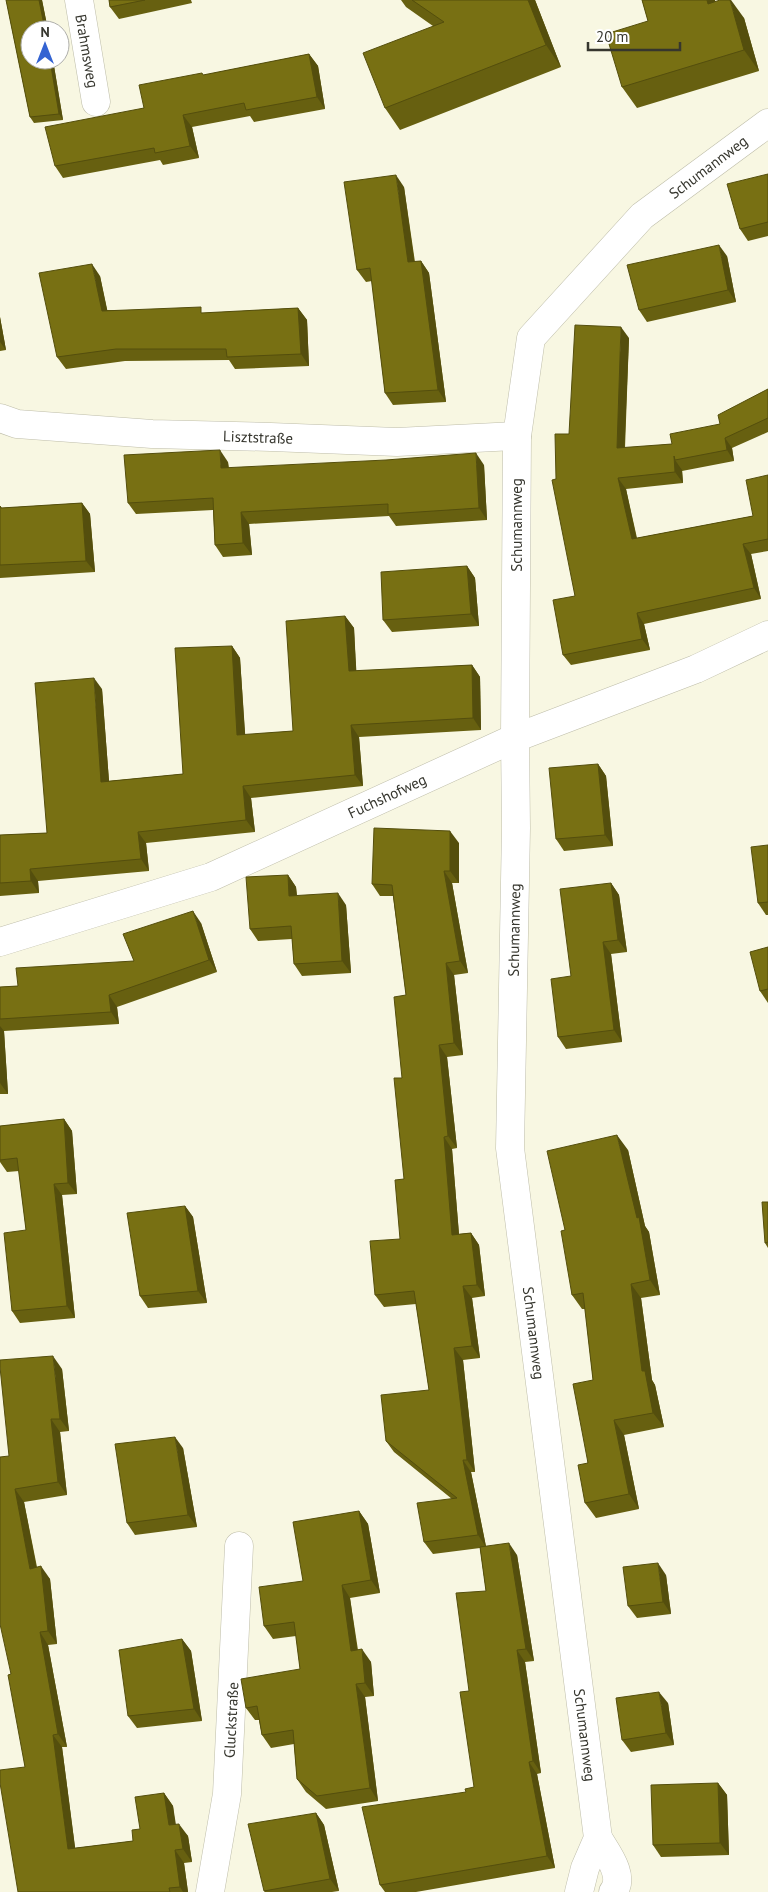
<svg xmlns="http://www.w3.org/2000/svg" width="768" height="1892" font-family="'PT Sans',sans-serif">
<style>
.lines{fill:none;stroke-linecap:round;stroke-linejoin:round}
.minor-casing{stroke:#bebda9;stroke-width:29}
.minor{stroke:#fff;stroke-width:28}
.wall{fill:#676010}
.shaded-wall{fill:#544e0d}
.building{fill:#787013;stroke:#544e0d}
.labels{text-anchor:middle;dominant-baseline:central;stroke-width:5;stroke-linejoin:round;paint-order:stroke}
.street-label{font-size:15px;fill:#36362e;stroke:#fff}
</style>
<rect width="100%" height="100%" fill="#f8f7e2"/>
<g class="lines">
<g class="minor-casing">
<g id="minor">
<path d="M79 0 96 102"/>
<path d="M0 418 17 424 152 434 271 437 397 442 517 436"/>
<path d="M0 942 211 877 515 738 696 669 768 635"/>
<path d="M598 1838C606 1852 626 1876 613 1892"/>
<path d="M210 1892 227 1794 239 1546"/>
<path d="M579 1892 585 1868 598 1838 510 1148 516 828 515 738 517 436 531 338 642 216 768 123"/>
</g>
</g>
<use href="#minor" class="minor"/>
</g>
<g class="wall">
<path d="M6 0H42L48 30H30V60H53L63 120 34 123 30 117Z"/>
<path d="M109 0H191L192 3 119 19 110 7Z"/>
<path d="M401 0H535L561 67 400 130 385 108 433 26 406 7Z"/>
<path d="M642 0H715V1L744 18 759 71 637 108 622 87 648 21Z"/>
<path d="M309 54 318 66 325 109 254 122 250 116 192 127 199 158 163 165 160 160 63 178 55 166 144 108 204 75Z"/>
<path d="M768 174V236L748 241 740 229Z"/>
<path d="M404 187 415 262 421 261 429 273 446 402 393 405 385 393 372 281 366 282 357 270Z"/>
<path d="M727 256 736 302 647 322 639 310Z"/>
<path d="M100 276 107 310 204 313 298 308 307 320 309 366 235 369 229 360 125 361 66 369 57 357Z"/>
<path d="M0 317 6 350 0 351Z"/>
<path d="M629 338 625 448 672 444 720 424 768 389V432L732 448 734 461 682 471V470L683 483 626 489 637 538 753 516 768 475V551L751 554 761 599 644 624 650 650 571 665 563 655 575 596 556 479 569 434Z"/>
<path d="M228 462 229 468 484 465 487 520 396 526 389 516 249 524 252 555 223 557 215 545 213 510 136 514 128 503Z"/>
<path d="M82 503 90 514 95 572 0 578V506L2 508Z"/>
<path d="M467 566 475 578 479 626 392 632 383 620Z"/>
<path d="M345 616 354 628 356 671 472 665 480 677 481 730 359 737 363 786 251 798 255 832 146 843 149 871 38 881 39 893 0 896V835L47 833 102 689 109 781 183 774 232 646 240 658 245 735 293 731Z"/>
<path d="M598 764 606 776 613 846 564 851 556 839Z"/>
<path d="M459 843V883H452L468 973 454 975 463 1055 447 1057 457 1148 452 1149 459 1234 471 1233 479 1245 485 1296 472 1298 480 1358 463 1360 475 1472H471L486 1546 517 1555 534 1661 525 1662 541 1773 537 1774 555 1868 416 1892H385L380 1885 466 1792 474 1787 469 1691 486 1591 480 1548 433 1554 424 1542 452 1499 394 1452 386 1441 429 1390 416 1304 384 1307 375 1295 400 1239 404 1179 402 1078 406 995 393 896H380L372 884Z"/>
<path d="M768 845V915H766L758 903Z"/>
<path d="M288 875 296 887 297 896 346 905 351 973 302 976 294 964 292 939 258 941 250 929Z"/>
<path d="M611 883 619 895 627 952 611 954 622 1042 566 1049 558 1037 571 976Z"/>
<path d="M201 923 217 972 117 1007 119 1024 4 1031 8 1094H0V987L18 986 134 961Z"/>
<path d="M768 947V1003L760 991Z"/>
<path d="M64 1119 72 1131 77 1194 62 1195 75 1318 20 1323 12 1311 26 1230 19 1171 7 1172 0 1162V1126Z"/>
<path d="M628 1150 645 1226 649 1232 660 1295 641 1298 652 1380 655 1385 664 1427 624 1435 639 1509 596 1518 585 1503 593 1380 585 1309H582L572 1295 565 1230Z"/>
<path d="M768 1202V1248L765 1243Z"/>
<path d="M185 1206 193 1217 207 1303 148 1308 140 1296Z"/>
<path d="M62 1369 69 1431 60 1432 67 1495 24 1502 37 1567 50 1579 57 1644 48 1645 67 1747H62L75 1848 133 1841 140 1829 164 1793 173 1806 175 1824 188 1836 192 1862 184 1863 188 1892H18L25 1767 11 1674 9 1456Z"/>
<path d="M183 1448 197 1527 135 1535 127 1523Z"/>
<path d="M359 1511 368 1524 380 1593 350 1598 358 1650 371 1662 374 1696 365 1697 378 1801 326 1809 306 1792 297 1779 294 1744 271 1748 262 1735 259 1720H255L246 1708 300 1669 296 1636 273 1639 264 1626 303 1581Z"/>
<path d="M666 1575 671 1614 637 1618 628 1606Z"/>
<path d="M182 1639 191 1651 202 1721 137 1728 128 1716Z"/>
<path d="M668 1703 674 1745 631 1752 622 1740Z"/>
<path d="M718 1783 727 1795 729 1855 661 1857 653 1845Z"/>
<path d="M316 1813 324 1825 339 1891 332 1892H265L264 1891Z"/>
</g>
<g class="shaded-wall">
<path d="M39 0H42L48 30H45Z"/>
<path d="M528 0H535L561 67 546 45Z"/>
<path d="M707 0H715L722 25 708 4Z"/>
<path d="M730 0H731L744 18 759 71 744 50Z"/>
<path d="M309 54 318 66 325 109 317 97Z"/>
<path d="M50 60H53L63 120 59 114Z"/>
<path d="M183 115 192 127 199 158 190 146Z"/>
<path d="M396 175 404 187 416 274 408 262Z"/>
<path d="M719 245 727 256 736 302 728 290Z"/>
<path d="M421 261 429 273 446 402 438 390Z"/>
<path d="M92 264 100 276 110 323 102 311Z"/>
<path d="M298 308 307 320 309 366 301 354Z"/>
<path d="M0 317 6 350 0 342Z"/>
<path d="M621 327 629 338 624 459 617 448Z"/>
<path d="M725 438 732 448 734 461 727 450Z"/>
<path d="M220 450 228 462 229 480 221 468Z"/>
<path d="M476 453 484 465 487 520 479 508Z"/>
<path d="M674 456 675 460 682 470 683 483 675 472Z"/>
<path d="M618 478 626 489 639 550 632 539Z"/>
<path d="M82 503 90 514 95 572 86 561Z"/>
<path d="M241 512 249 524 252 555 243 543Z"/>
<path d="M743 544 751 554 761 599 754 588Z"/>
<path d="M467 566 475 578 479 626 471 614Z"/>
<path d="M637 613 644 624 650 650 642 639Z"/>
<path d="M345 616 354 628 357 683 349 671Z"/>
<path d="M232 646 240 658 246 747 237 735Z"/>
<path d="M472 665 480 677 481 730 473 718Z"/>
<path d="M94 678 102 689 110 794 101 782Z"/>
<path d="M351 725 359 737 363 786 355 775Z"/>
<path d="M598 764 606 776 613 846 605 835Z"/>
<path d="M243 786 251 798 255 832 246 820Z"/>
<path d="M450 831 459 843V883L450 871Z"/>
<path d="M138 832 146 843 149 871 141 859Z"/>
<path d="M30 869 38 881 39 893 31 881Z"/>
<path d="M444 871 452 883 468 973 460 961Z"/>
<path d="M288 875 296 887 298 908 289 896Z"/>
<path d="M611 883 619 895 627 952 618 940Z"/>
<path d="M338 893 346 905 351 973 342 961Z"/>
<path d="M193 911 201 923 217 972 209 960Z"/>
<path d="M603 942 611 954 622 1042 614 1030Z"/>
<path d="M446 963 454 975 463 1055 454 1043Z"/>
<path d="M109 995 117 1007 119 1024 111 1012Z"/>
<path d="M0 1026 4 1031 8 1094 0 1083Z"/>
<path d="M439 1045 447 1057 457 1148 448 1136Z"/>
<path d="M64 1119 72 1131 77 1194 68 1183Z"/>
<path d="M617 1135 628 1150 645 1226 649 1232 660 1295 650 1280Z"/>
<path d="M444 1137 452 1149 460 1247 452 1235Z"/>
<path d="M54 1184 62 1195 75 1318 67 1306Z"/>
<path d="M185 1206 193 1217 207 1303 198 1291Z"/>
<path d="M471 1233 479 1245 485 1296 477 1285Z"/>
<path d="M631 1284 641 1298 652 1380 655 1385 664 1427 653 1413 642 1371Z"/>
<path d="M463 1286 472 1298 480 1358 472 1346Z"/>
<path d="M454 1348 463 1360 475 1472 467 1460Z"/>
<path d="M53 1356 62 1369 69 1431 60 1419Z"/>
<path d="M51 1419 60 1432 67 1495 58 1482Z"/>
<path d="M614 1420 624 1435 639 1509 629 1494Z"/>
<path d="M175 1437 183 1448 197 1527 188 1515Z"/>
<path d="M463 1460 471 1472 486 1547 478 1535Z"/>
<path d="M15 1489 24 1502 39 1581 30 1569Z"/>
<path d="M359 1511 368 1524 380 1593 371 1580Z"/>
<path d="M509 1543 517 1555 534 1661 526 1649Z"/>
<path d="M658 1563 666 1575 671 1614 663 1602Z"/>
<path d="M41 1566 50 1579 57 1644 48 1631Z"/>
<path d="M342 1585 350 1598 359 1663 351 1651Z"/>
<path d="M40 1632 48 1645 67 1747 58 1734Z"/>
<path d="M182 1639 191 1651 202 1721 194 1709Z"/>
<path d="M362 1649 371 1662 374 1696 365 1683Z"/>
<path d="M517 1650 525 1662 541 1773 533 1761Z"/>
<path d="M356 1684 365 1697 378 1801 370 1788Z"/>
<path d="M659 1692 668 1703 674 1745 666 1733Z"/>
<path d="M53 1735 62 1747 77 1862 68 1849Z"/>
<path d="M529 1762 537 1774 555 1868 547 1856Z"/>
<path d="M718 1783 727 1795 729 1855 720 1843Z"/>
<path d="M164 1793 173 1806 178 1838 169 1825Z"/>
<path d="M316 1813 324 1825 339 1891 330 1879Z"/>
<path d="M179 1824 188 1836 192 1862 183 1849Z"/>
<path d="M175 1850 184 1863 188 1892H183L180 1887Z"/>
</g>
<g class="building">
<path d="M6 0H39L45 30H30V60H50L59 114 30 117Z"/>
<path d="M109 0H145L110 7Z"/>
<path d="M412 0H528L546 45 385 108 363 53 444 22Z"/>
<path d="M642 0H707L708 4 720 0H730L744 50 622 87 606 34 648 21Z"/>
<path d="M309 54 317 97 246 110 244 103 183 115 190 146 155 153 154 148 55 166 45 127 144 108 139 85 202 73 203 75Z"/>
<path d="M768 174V222L740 229 727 184Z"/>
<path d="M396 175 408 262 421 261 438 390 385 393 370 268 357 270 344 182Z"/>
<path d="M719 245 728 290 639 310 627 265Z"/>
<path d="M92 264 102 311 201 307V313L298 308 301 354 227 357 226 349H116L57 357 39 273Z"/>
<path d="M575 325 621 327 617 448 672 444 670 434 720 424 718 415 768 389V418L725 438 727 450 675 460 674 456 675 472 618 478 632 539 753 516 746 480 768 475V539L743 544 754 588 637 613 642 639 563 655 553 600 575 596 552 480 556 479 555 434H569Z"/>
<path d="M220 450 221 468 386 460 476 453 479 508 388 514V504L241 512 243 543 215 545 213 498 128 503 124 455Z"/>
<path d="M82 503 86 561 0 565V506L1 508Z"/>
<path d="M467 566 471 614 383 620 381 572Z"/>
<path d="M345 616 349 671 472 665 473 718 351 725 355 775 243 786 246 820 138 832 141 859 30 869 31 881 0 883V835L47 833 35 683 94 678 101 782 183 774 175 648 232 646 237 735 293 731 286 621Z"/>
<path d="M598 764 605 835 556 839 549 768Z"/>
<path d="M374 828 450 831V871H444L460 961 446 963 454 1043 439 1045 448 1136 444 1137 452 1235 471 1233 477 1285 463 1286 472 1346 454 1348 467 1460H463L478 1535 424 1542 417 1503 457 1498 386 1441 381 1395 429 1390 414 1291 375 1295 370 1241 400 1239 395 1180 404 1179 394 1078H402L394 997 406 995 392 885 372 884Z"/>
<path d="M768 845V902L758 903 751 847Z"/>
<path d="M288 875 289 896 338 893 342 961 294 964 291 926 250 929 246 877Z"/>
<path d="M611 883 618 940 603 942 614 1030 558 1037 551 979 571 976 560 889Z"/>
<path d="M193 911 209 960 109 995 111 1012 0 1019V987L18 986 16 968 134 961 123 934Z"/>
<path d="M768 947V989L760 991 750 952Z"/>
<path d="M64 1119 68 1183 54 1184 67 1306 12 1311 4 1233 26 1230 17 1158 0 1160V1126Z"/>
<path d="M617 1135 637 1218 639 1217 650 1280 631 1284 642 1371H645L653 1413 614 1420 629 1494 585 1503 578 1465 588 1463 573 1384 593 1380 583 1293 572 1295 561 1231 565 1230 547 1151Z"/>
<path d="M762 1202H768V1242L765 1243Z"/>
<path d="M185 1206 198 1291 140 1296 127 1213Z"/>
<path d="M53 1356 60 1419H51L58 1482 15 1489 30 1569 41 1566 48 1631 40 1632 58 1734 53 1735 68 1849 133 1841 132 1830 140 1829 135 1797 164 1793 169 1825 179 1824 183 1849 175 1850 180 1887 169 1888 170 1892H18L0 1783V1770L25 1767 8 1675 11 1674 0 1624V1457L9 1456 0 1367V1360Z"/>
<path d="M175 1437 188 1515 127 1523 115 1444Z"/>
<path d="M359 1511 371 1580 342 1585 351 1651 362 1649 365 1683 356 1684 370 1788 317 1796 297 1779 293 1730 262 1735 257 1706 246 1708 241 1679 300 1669 294 1622 264 1626 259 1587 303 1581 293 1522Z"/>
<path d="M509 1543 526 1649 517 1650 533 1761 529 1762 547 1856 380 1885 362 1807 466 1792 465 1789 474 1787 460 1692 469 1691 456 1593 486 1591 480 1547Z"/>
<path d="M658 1563 663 1602 628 1606 623 1567Z"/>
<path d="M182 1639 194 1709 128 1716 119 1650Z"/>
<path d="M659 1692 666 1733 622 1740 616 1698Z"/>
<path d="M718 1783 720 1843 653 1845 651 1785Z"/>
<path d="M316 1813 330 1879 264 1891 248 1824Z"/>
</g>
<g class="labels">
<g class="street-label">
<text transform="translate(87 51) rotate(80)">Brahmsweg</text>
<text transform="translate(708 167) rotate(-37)">Schumannweg</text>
<text transform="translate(258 437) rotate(2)">Lisztstraße</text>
<text transform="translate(516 525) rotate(-90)">Schumannweg</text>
<text transform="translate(387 796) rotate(-25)">Fuchshofweg</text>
<text transform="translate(514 930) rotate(-89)">Schumannweg</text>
<text transform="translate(534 1333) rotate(83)">Schumannweg</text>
<text transform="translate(231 1720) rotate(-87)">Gluckstraße</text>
<text transform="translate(585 1735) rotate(83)">Schumannweg</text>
</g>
</g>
<g transform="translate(45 45)"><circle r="24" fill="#ffffff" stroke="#afafab"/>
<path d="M0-4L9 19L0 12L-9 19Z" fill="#3363d2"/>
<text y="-8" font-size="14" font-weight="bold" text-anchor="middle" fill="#36362e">N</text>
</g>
<path d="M588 42v8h92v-8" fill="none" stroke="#36362e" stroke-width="2.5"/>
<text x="596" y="42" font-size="15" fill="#36362e" stroke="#ffffff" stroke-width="4" paint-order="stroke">20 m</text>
</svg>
